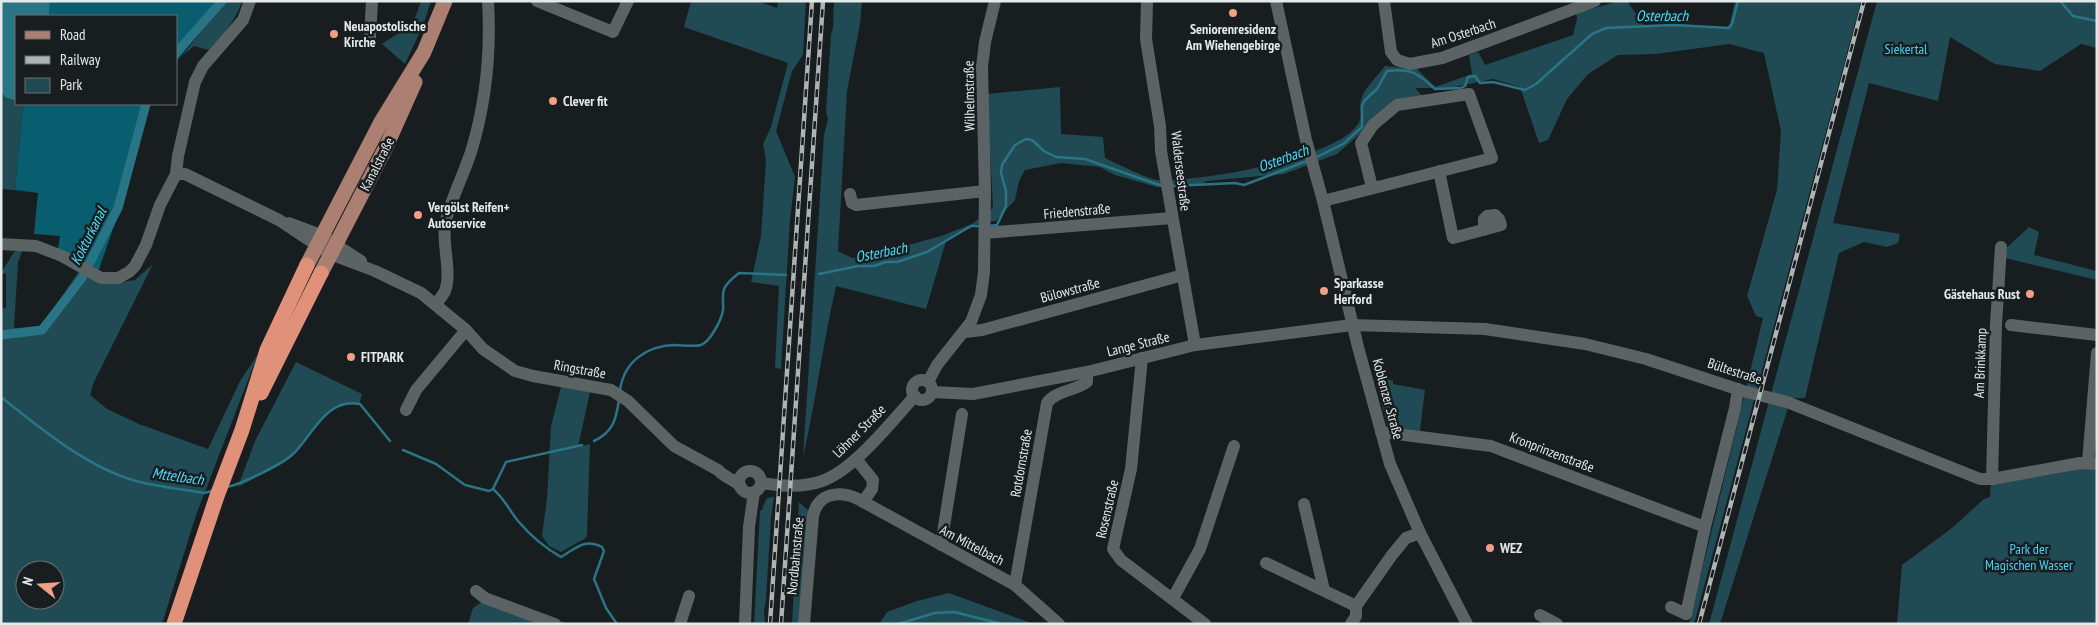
<svg xmlns="http://www.w3.org/2000/svg" width="2098" height="625" font-family="'PT Sans Narrow',sans-serif">
<style>
.green{fill:#204a54;fill-rule:evenodd}
.forest{fill:#085e6f}
.water{fill:#2a7585}
.lines{fill:none;stroke-linecap:round;stroke-linejoin:round}
.stream{stroke:#2a7585;stroke-width:2.5}
.canal{stroke:#2a7585;stroke-width:9}
.minor{stroke:#5b6365;stroke-width:12}
.major{stroke:#ab7f71;stroke-width:15}
.highway{stroke:#e19179;stroke-width:15}
.rail-casing{stroke:#aeb3b4;stroke-width:4.5}
.rail{stroke:#181e20;stroke-width:2.5;stroke-dasharray:8;stroke-linecap:butt}
.poi-dot{fill:#f39f86;stroke:#181e20;stroke-width:2}
.labels{text-anchor:middle;dominant-baseline:central;stroke-width:5;stroke-linejoin:round;paint-order:stroke}
.poi-label{font-size:14px;font-weight:bold;fill:#e4e9ea;stroke:#181e20;text-anchor:start}
.street-label{font-size:14px;fill:#e4e9ea;stroke:#181e20}
.park-label{font-size:14px;fill:#45d5f4;stroke:#181e20}
.water-label{font-size:15px;font-style:italic;fill:#4fdcfb;stroke:#181e20}
</style>
<rect width="100%" height="100%" fill="#181e20"/>
<g class="green">
<path d="M225 1H242C236 21 222 35 209 50L194 46 182 56Z"/>
<path d="M421 1H431L424 23 405 64 382 44 413 24Z"/>
<path d="M691 1H757L777 8 778 1H806L803 55 792 71 776 131 795 177 790 220 781 369 775 368 779 286 751 282 761 236 766 160 763 144 771 127 788 63 684 27Z"/>
<path d="M834 1H862L860 24 847 91 838 251 852 258 880 253 941 236 972 224 993 208 987 94 1060 87 1061 134 1103 137 1105 158C1118 164 1147 179 1158 180 1200 182 1321 160 1352 131 1368 116 1356 111 1362 97 1365 88 1379 74 1385 66L1417 69 1435 87 1472 74 1469 55 1478 52 1485 65 1573 35 1577 19 1576 13 1620 1H1627L1644 25 1679 24 1723 27H1727L1730 23 1735 1H1861L1694 624H1689L1763 318 1756 316 1747 296 1777 190 1781 131 1764 53 1729 44 1656 54 1618 55 1588 74 1567 99 1548 140 1539 143 1520 87 1493 79 1450 88H1415L1423 97 1368 127 1337 154 1284 174 1207 181 1199 186 1184 185 1157 187 1115 175 1100 167 1061 163 1025 170 1019 181 1015 200 996 221 981 222 946 241 926 309 836 286C823 343 816 400 803 457L824 135 828 119 826 112 831 34 833 28Z"/>
<path d="M1877 1H2097V48L2081 44 2040 71 1995 64 1950 37 1938 101 1869 83 1833 223 1900 234 1898 243 1887 247 1864 242 1839 253 1805 398H1791L1720 624H1709Z"/>
<path d="M1 92 5 97 16 99V104H23L15 190 1 189Z"/>
<path d="M2029 227 2039 232 2034 255 2097 271V280L2001 257V253Z"/>
<path d="M23 249 18 262 14 328 41 327 79 271 122 282 135 280 153 264 94 382 90 395 107 409 139 424 208 449 240 381 258 354 196 515 162 624H1V309L6 308V274L1 273 14 252ZM25 570H55V600H25Z"/>
<path d="M296 362 362 394 359 405C322 398 313 438 292 456 279 467 254 478 238 487L255 441Z"/>
<path d="M1374 373 1393 381V384L1425 390 1420 431 1392 427 1387 425Z"/>
<path d="M561 387 590 392 578 447 590 444 587 533 586 538 561 552 549 546 542 536 547 498 551 426Z"/>
<path d="M2097 387V624H1897L1902 565 1952 528 1984 499 1990 497 1991 481 2088 466Z"/>
<path d="M771 497H774L771 517 766 599 764 611 765 624H754L760 511 762 510 766 499Z"/>
<path d="M799 502 809 511 799 624H792Z"/>
<path d="M949 593 1034 624H879L887 612 917 601Z"/>
<path d="M483 601 508 605 570 624H468L473 608Z"/>
</g>
<g class="forest">
<path d="M50 1H225L176 62V16H49Z"/>
<path d="M23 104H150L120 209 98 272 58 249 60 236 34 234 38 193 15 190Z"/>
</g>
<path class="water" d="M1 1H50L49 16H16V99L14 100 5 97 1 92Z"/>
<g class="lines">
<g class="stream">
<path d="M2060 1 2073 16 2097 21"/>
<path d="M1315 158 1343 144 1362 127V106L1365 100 1377 89 1387 71C1411 68 1418 73 1435 89L1461 88 1465 86 1468 77 1475 76 1480 83 1493 82 1525 90 1536 84 1592 34 1606 28 1673 25 1729 28 1732 24 1738 1"/>
<path d="M1172 186 1235 183 1244 185 1307 161"/>
<path d="M989 226 997 225 1006 206V191L1001 173 1002 165 1015 145 1026 139 1032 140 1044 151 1056 157 1085 159 1162 186"/>
<path d="M819 274 858 266H874L886 262H897L927 252 971 226H981"/>
<path d="M620 390C624 362 646 346 674 345 682 345 694 347 701 345 710 342 722 319 723 310 724 302 721 295 725 287 728 282 734 277 739 273L786 275"/>
<path d="M1 397C40 428 88 468 136 481 158 487 182 489 204 493L212 491"/>
<path d="M594 441C613 432 616 420 619 400"/>
<path d="M403 450 436 464 465 485 489 491 493 489C504 498 509 510 518 521 530 535 545 548 561 557 576 548 585 538 602 547L604 551 594 579 606 608 617 624"/>
<path d="M227 487C241 484 283 464 293 454 313 435 325 398 360 404L390 441"/>
<path d="M493 489 506 462 582 445"/>
<path d="M898 624 935 613 954 612 1002 624"/>
</g>
<g class="canal">
<path d="M176 53 222 1"/>
<path d="M1 335 42 330 82 278 118 208 146 104"/>
</g>
<g class="minor">
<path d="M537 1 613 32 628 1"/>
<path d="M1147 1 1146 39 1160 126 1161 151 1195 345"/>
<path d="M1276 1 1306 140 1323 201 1358 347 1390 464 1420 533 1467 624"/>
<path d="M1384 1 1391 52 1397 60 1410 64 1442 58 1469 48 1595 1"/>
<path d="M370 37 372 1"/>
<path d="M1439 171 1453 238 1501 225 1499 219 1495 215 1487 216 1484 219V230"/>
<path d="M176 174H185L279 220 330 254 375 271 421 293 466 330 483 349 515 371 533 376 611 390 628 401 674 446 718 470C725 478 734 479 741 487"/>
<path d="M850 194 852 203 856 205 985 191"/>
<path d="M1323 201 1492 158 1469 94 1397 105 1373 125 1361 143 1372 187"/>
<path d="M289 223 321 235 361 261"/>
<path d="M985 233 1172 218"/>
<path d="M1 244 36 246 62 256 101 278H118L129 272 135 266 146 245 160 205 176 174 178 156 195 82 203 66 243 20 250 1"/>
<path d="M436 304C439 300 443 295 445 291 452 273 442 244 445 224 451 199 463 176 471 152 486 103 491 52 488 1"/>
<path d="M2011 325 2097 335"/>
<path d="M965 332 982 330 1183 275"/>
<path d="M1142 358 1131 469 1113 549 1121 560 1205 624"/>
<circle cx="922" cy="390" r="10"/>
<path d="M928 382 937 365 971 322 981 295 984 272 985 191 982 67 985 42 995 1"/>
<path d="M932 392 973 394 1087 372 1195 345 1352 325 1485 329 1585 344 1646 359 1743 391 1787 402 1980 479H1992L2080 463 2097 464"/>
<path d="M406 410 416 390 466 330"/>
<path d="M1381 432 1491 446 1705 527"/>
<path d="M856 459 873 480 872 489 863 502"/>
<path d="M2088 462 2097 353"/>
<circle cx="750" cy="482" r="11"/>
<path d="M1992 479 1996 324 2001 247"/>
<path d="M761 483C781 486 802 488 822 481 855 469 891 422 915 396"/>
<path d="M1304 504 1324 590"/>
<path d="M941 545 962 414"/>
<path d="M1266 563 1356 606"/>
<path d="M1015 585 1047 403C1055 391 1075 391 1087 382V372"/>
<path d="M476 591 485 598 555 624"/>
<path d="M1173 598 1200 549 1234 446"/>
<path d="M1671 607 1686 614 1705 527 1735 408 1738 389"/>
<path d="M1540 615 1557 624"/>
<path d="M680 624 689 596"/>
<path d="M745 624 749 527 754 492"/>
<path d="M804 624 813 516C818 493 839 490 858 499L1015 585 1059 624"/>
<path d="M1351 624 1356 616V606L1392 555 1406 538 1420 533"/>
</g>
<g class="major">
<path d="M307 265 381 122 424 52 445 1"/>
<path d="M321 273 385 149 415 82"/>
</g>
<g class="highway">
<path d="M261 393 321 273"/>
<path d="M174 624 217 496 242 430 267 350 307 265"/>
</g>
<g class="rail-casing">
<g id="rail">
<path d="M770 624 812 1"/>
<path d="M781 624 823 1"/>
<path d="M1699 624 1864 1"/>
</g>
</g>
<use href="#rail" class="rail"/>
</g>
<g class="poi-dot">
<circle cx="1233" cy="13" r="5"/>
<circle cx="334" cy="34" r="5"/>
<circle cx="553" cy="101" r="5"/>
<circle cx="418" cy="215" r="5"/>
<circle cx="1324" cy="291" r="5"/>
<circle cx="2030" cy="294" r="5"/>
<circle cx="351" cy="357" r="5"/>
<circle cx="1490" cy="548" r="5"/>
</g>
<g class="labels">
<g class="poi-label">
<text x="344" y="26">Neuapostolische<tspan x="344" dy="16">Kirche</tspan></text>
<text x="1233" y="29" text-anchor="middle">Seniorenresidenz<tspan x="1233" dy="16">Am Wiehengebirge</tspan></text>
<text x="563" y="101">Clever fit</text>
<text x="428" y="207">Vergölst Reifen+<tspan x="428" dy="16">Autoservice</tspan></text>
<text x="1334" y="283">Sparkasse<tspan x="1334" dy="16">Herford</tspan></text>
<text x="2020" y="294" text-anchor="end">Gästehaus Rust</text>
<text x="361" y="357">FITPARK</text>
<text x="1500" y="548">WEZ</text>
</g>
<g class="street-label">
<text transform="translate(1463 33) rotate(-18)">Am Osterbach</text>
<text transform="translate(969 96) rotate(-91)">Wilhelmstraße</text>
<text transform="translate(377 164) rotate(-63)">Kanalstraße</text>
<text transform="translate(1181 171) rotate(83)">Walderseestraße</text>
<text transform="translate(1077 211) rotate(-5)">Friedenstraße</text>
<text transform="translate(1070 290) rotate(-15)">Bülowstraße</text>
<text transform="translate(1138 344) rotate(-14)">Lange Straße</text>
<text transform="translate(1980 363) rotate(-88)">Am Brinkkamp</text>
<text transform="translate(580 369) rotate(10)">Ringstraße</text>
<text transform="translate(1735 371) rotate(18)">Bültestraße</text>
<text transform="translate(1388 399) rotate(75)">Koblenzer Straße</text>
<text transform="translate(859 431) rotate(-45)">Löhner Straße</text>
<text transform="translate(1552 452) rotate(21)">Kronprinzenstraße</text>
<text transform="translate(1021 463) rotate(-80)">Rotdornstraße</text>
<text transform="translate(1107 509) rotate(-77)">Rosenstraße</text>
<text transform="translate(972 545) rotate(28)">Am Mittelbach</text>
<text transform="translate(795 556) rotate(-85)">Nordbahnstraße</text>
</g>
<g class="park-label">
<text x="1906" y="49">Siekertal</text>
<text x="2029" y="549">Park der<tspan x="2029" dy="16">Magischen Wasser</tspan></text>
</g>
<g class="water-label">
<text x="1662" y="15">Osterbach</text>
<text transform="translate(1283 158) rotate(-20)">Osterbach</text>
<text transform="translate(88 236) rotate(-63)">Kokturkanal</text>
<text transform="translate(881 252) rotate(-11)">Osterbach</text>
<text transform="translate(178 476) rotate(8)">Mttelbach</text>
</g>
</g>
<rect width="2098" height="625" fill="none" stroke="#e4e9ea" stroke-width="5"/>
<rect x="15" y="15" width="162" height="90" fill="#181e20" stroke="#6a6f71"/>
<rect x="25" y="31" width="25" height="8" fill="#ab7f71" stroke="#6a6f71"/>
<text x="60" y="40" font-size="15" fill="#e4e9ea">Road</text>
<rect x="25" y="56" width="25" height="8" fill="#aeb3b4" stroke="#6a6f71"/>
<text x="60" y="65" font-size="15" fill="#e4e9ea">Railway</text>
<rect x="25" y="78" width="25" height="15" fill="#204a54" stroke="#6a6f71"/>
<text x="60" y="90" font-size="15" fill="#e4e9ea">Park</text>
<g transform="translate(40 585) rotate(287)"><circle r="24" fill="#181e20" stroke="#6a6f71"/>
<path d="M0-4L9 19L0 12L-9 19Z" fill="#f39f86"/>
<text y="-8" font-size="14" font-weight="bold" text-anchor="middle" fill="#e4e9ea">N</text>
</g>
</svg>
